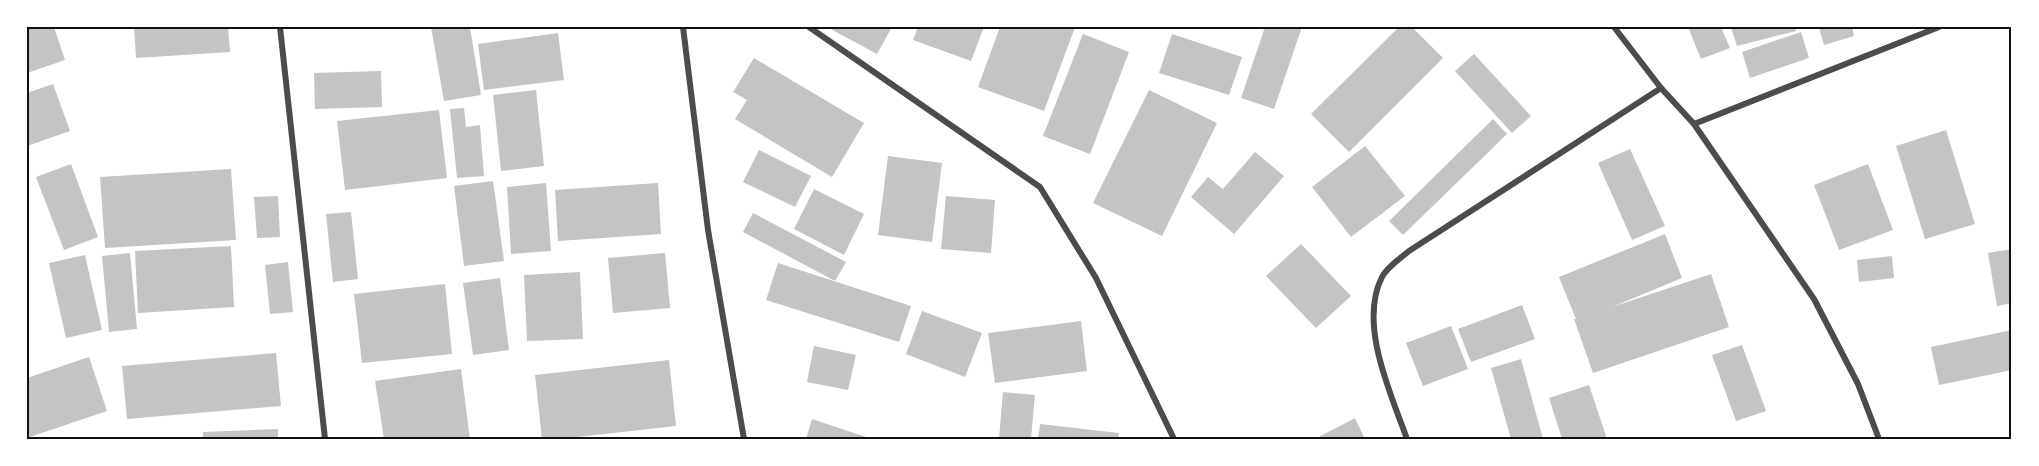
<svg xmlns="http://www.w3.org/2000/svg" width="2039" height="466" font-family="'DM Sans',sans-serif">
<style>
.building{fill:#c4c4c4}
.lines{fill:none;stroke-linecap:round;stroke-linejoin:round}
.minor{stroke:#4c4c4c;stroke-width:6}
.neatline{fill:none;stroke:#111;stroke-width:2}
</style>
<rect width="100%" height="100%" fill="#fff"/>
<g class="building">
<path d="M27 27H54L65 60 27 73Z"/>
<path d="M134 27H228L230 52 136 58Z"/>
<path d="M431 27H470L481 95 444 101Z"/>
<path d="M827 27H892L877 54Z"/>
<path d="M918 27H984L971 61 913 40Z"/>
<path d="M1000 27H1075L1044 111 978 87Z"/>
<path d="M1265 27H1302L1274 109 1241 98Z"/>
<path d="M1399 27H1412L1443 58 1349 152 1311 114Z"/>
<path d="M1688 27H1721L1730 48 1701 59Z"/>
<path d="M1731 27H1795L1796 31 1737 46Z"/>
<path d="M1824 27H1852L1854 36 1824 45 1819 28Z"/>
<path d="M1801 32 1809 58 1750 78 1742 52Z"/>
<path d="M558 33 564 80 484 90 478 44Z"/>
<path d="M1083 34 1129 52 1090 154 1043 136Z"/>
<path d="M1172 34 1242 57 1229 95 1159 73Z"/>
<path d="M1474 54 1531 116 1512 133 1455 71Z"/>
<path d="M754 58 864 123 832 177 735 119 747 100 733 92Z"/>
<path d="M381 71 382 107 315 109 314 73Z"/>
<path d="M53 84 70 131 27 146V93Z"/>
<path d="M536 90 544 166 501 171 493 95Z"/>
<path d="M1149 90 1217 123 1162 236 1093 203Z"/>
<path d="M464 108 466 127 480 125 484 176 457 178 450 109Z"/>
<path d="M439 110 447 178 345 190 337 121Z"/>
<path d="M1493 119 1507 134 1403 235 1389 221Z"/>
<path d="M1946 130 1975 224 1925 239 1896 146Z"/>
<path d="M1365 146 1405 196 1351 237 1312 187Z"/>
<path d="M1630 149 1665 226 1632 240 1598 163Z"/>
<path d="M759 150 811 176 795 207 743 182Z"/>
<path d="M1255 152 1284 176 1234 234 1191 197 1208 177 1223 189Z"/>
<path d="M888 156 942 163 932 242 878 235Z"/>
<path d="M71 164 98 237 64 250 36 177Z"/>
<path d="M1868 164 1893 230 1839 250 1814 185Z"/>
<path d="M231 169 236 240 105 248 100 177Z"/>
<path d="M493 181 504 261 464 266 454 186Z"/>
<path d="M546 183 551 251 511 254 507 187Z"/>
<path d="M658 183 661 234 558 241 555 190Z"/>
<path d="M814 189 864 214 844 255 794 229Z"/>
<path d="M278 196 280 237 257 238 254 197Z"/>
<path d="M946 196 995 200 991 253 941 249Z"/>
<path d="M351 212 358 279 333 282 326 214Z"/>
<path d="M753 213 846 262 835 281 743 232Z"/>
<path d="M1665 234 1682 278 1612 307 1711 274 1729 327 1593 373 1574 319H1576L1559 277Z"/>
<path d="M1301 244 1351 296 1316 328 1266 276Z"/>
<path d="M231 246 234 307 138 313 135 251Z"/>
<path d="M2012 249V303L1997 306 1988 253Z"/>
<path d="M130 253 137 329 109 332 102 256Z"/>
<path d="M665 253 670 308 613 313 608 258Z"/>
<path d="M85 255 102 330 66 338 49 263Z"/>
<path d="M1892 256 1894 278 1859 282 1857 260Z"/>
<path d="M288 262 293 312 270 314 265 265Z"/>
<path d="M778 263 911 306 899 342 766 300Z"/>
<path d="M580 272 583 339 527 341 524 275Z"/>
<path d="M500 278 509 350 473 355 463 283Z"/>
<path d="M445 284 452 354 362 363 354 294Z"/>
<path d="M1522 305 1535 339 1471 362 1458 329Z"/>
<path d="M922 311 982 333 965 377 906 354Z"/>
<path d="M1081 321 1087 371 995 383 988 333Z"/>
<path d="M1451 326 1468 369 1423 386 1406 343Z"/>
<path d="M2012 330V370L1939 385 1931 347Z"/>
<path d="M1742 345 1766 411 1736 421 1712 355Z"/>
<path d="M814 346 856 355 848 390 807 382Z"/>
<path d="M276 353 281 406 127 419 122 366Z"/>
<path d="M89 357 107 411 27 438V378Z"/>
<path d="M1521 359 1543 439H1511L1491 368Z"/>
<path d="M669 360 676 426 559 439H542L535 375Z"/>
<path d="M461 369 470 439H384L375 381Z"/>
<path d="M1589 385 1607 439H1562L1549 398Z"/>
<path d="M1003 392 1035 395 1031 439H999Z"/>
<path d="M1355 418 1365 439H1315Z"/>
<path d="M812 419 872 439H806Z"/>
<path d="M1040 424 1119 433 1118 439H1038Z"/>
<path d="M278 429V439H203V432Z"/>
</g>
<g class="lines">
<g class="minor">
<path d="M280 27 325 439"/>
<path d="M683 27 708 230 744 439"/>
<path d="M809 27 1040 187 1096 278 1174 439"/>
<path d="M1614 27 1661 88 1694 124 1814 299 1858 384 1879 439"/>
<path d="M1694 124 1939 27"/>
<path d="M1407 439C1391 394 1358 324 1382 277 1387 267 1401 258 1409 251L1661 88"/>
</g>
</g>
<rect width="2039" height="466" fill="none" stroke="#ffffff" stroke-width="57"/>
<rect x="28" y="28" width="1982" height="410" class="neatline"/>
</svg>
